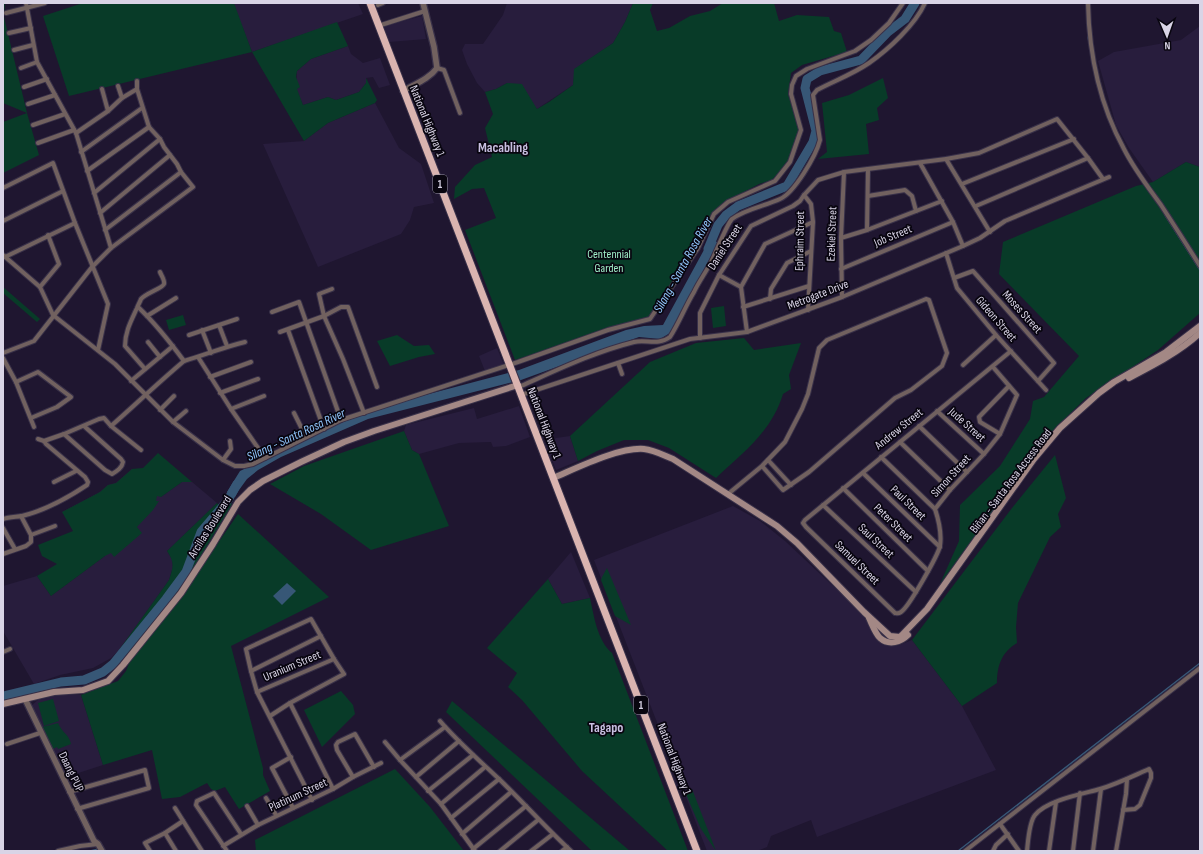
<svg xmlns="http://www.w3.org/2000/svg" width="1203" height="854" font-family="'Sofia Sans Condensed',sans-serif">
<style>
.built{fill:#281d3d}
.green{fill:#083b28}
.water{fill:#375776}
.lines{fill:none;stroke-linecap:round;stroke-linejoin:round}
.stream{stroke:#375776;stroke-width:1.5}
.river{stroke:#375776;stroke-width:9}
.minor-casing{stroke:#393149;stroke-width:6}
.tertiary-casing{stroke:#393149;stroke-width:8}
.secondary-casing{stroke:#393149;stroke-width:8}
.trunk-casing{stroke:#393149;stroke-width:9}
.minor{stroke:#71615f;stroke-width:4}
.tertiary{stroke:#71615f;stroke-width:5.5}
.secondary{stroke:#a38885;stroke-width:6}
.trunk{stroke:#dab4b0;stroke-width:7}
.labels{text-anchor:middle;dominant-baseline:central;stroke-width:3.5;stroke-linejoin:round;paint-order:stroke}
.shield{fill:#08050f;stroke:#9a96a6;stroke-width:1}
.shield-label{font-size:11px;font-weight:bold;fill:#d9d4e6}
.street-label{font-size:12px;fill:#d9d4e6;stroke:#08050f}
.park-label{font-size:12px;fill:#a1f0ca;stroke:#08050f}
.water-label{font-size:13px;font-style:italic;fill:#92c7fd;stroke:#08050f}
.quarter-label{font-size:14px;font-weight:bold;fill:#c8bfe1;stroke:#08050f}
</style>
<rect width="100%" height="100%" fill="#1f1630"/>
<g class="built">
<path d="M233 3H358L363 14 252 52Z"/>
<path d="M507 3H633L625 22 613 43 575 69 573 85 537 109 507 83 496 89 485 92 477 83 467 64 462 50 465 44H483L503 15Z"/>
<path d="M422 16 426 39 389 42 383 26Z"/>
<path d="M1200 26V167L1186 162 1153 182 1129 148 1116 125 1098 61 1114 52 1181 40Z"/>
<path d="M348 46 351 54 363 63 380 58 390 85 379 88 373 77 366 78V83L359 92 336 100 328 97 303 105 296 89 297 71 311 59Z"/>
<path d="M375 103 399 148 421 164 434 203 414 207 410 220 401 234 318 267 263 144 304 141 328 123Z"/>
<path d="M497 348 504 365 485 371 479 356Z"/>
<path d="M519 406 530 437 506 446 493 447 491 442 459 443 419 454 412 450 404 431 406 425 474 408 477 419Z"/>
<path d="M570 436 578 461 556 470 546 445 556 438Z"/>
<path d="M132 469 161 497 182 482H192L217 503 167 551 172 559 173 567 169 580 119 650 111 658 93 668 60 675 34 684 3 631V586L37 576 51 596 105 556 62 512 100 492 108 485 116 483Z"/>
<path d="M733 506 760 521 785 541 897 646 912 640 962 706 996 770 817 837 811 820 771 836 767 847 757 851H707L594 560Z"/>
<path d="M571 552 590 598 562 604 548 579Z"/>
<path d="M57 695H81L103 765 66 777 31 706 38 700Z"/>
</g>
<g class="green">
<path d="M3 3H5L4 17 27 113 39 155 3 173V122L27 113 3 103Z"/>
<path d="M83 3H234L252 52 337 22 348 46 311 59 297 71 296 77 300 87 297 89 303 105 328 97 336 100 359 92 366 83V78L377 100 375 103 328 123 304 141 252 52 69 96 43 16Z"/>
<path d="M633 3H653L650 10 657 31 669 28 690 16 710 11 723 3H774L779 21 797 15 829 17 834 31 841 33 847 52 802 65 791 73 788 94 799 129 789 161 772 180 759 184 727 201 713 213 699 249 651 317 515 360 465 230 496 218 484 188 472 189 454 199 455 187 475 165 492 157 485 128 493 114 485 92 496 89 507 83 522 84 537 109 549 102 573 85 574 69 613 43 625 22Z"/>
<path d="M883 78 888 98 877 108 879 120 866 124 869 154 818 159 827 152 822 103 849 95Z"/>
<path d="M1186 162 1200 167V313L1158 350 1086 398 1047 436 940 584 959 541 960 505 1000 466 1030 419 1033 401 1044 397 1079 356 999 274 1003 242 1136 186 1153 182Z"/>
<path d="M3 287 40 319 37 322 3 293Z"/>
<path d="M724 306 726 326 713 328 711 308Z"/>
<path d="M183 315 186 325 169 330 166 320Z"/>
<path d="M397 335 414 346 429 345 435 354 419 357 390 366 377 341Z"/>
<path d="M744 338 754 350 801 343 789 375 791 389 783 394C772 431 743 453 716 478L669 448 648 440H624L597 451 578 461 570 436 650 362 696 343Z"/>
<path d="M404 431 412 450 419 454 449 526 371 550 321 514 270 484 304 466Z"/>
<path d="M158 453 192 482H182L161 497 157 496 156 501H159L153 510 137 527 142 533 114 557 111 553 105 556 51 596 37 576 57 564 42 556 38 545 73 531 62 512 100 492 108 485 116 483 132 469 143 468Z"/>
<path d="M1055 455 1066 498 1058 514 1061 527 1050 537 1018 603 1016 627 1017 643C1002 652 997 665 997 683L962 706 912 640 1012 508Z"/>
<path d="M228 500 232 504 190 574 175 598 129 655 119 650 169 580C173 567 175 563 167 551L217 503 221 508Z"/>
<path d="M238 514 329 597 231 646 263 768V775L270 791 239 809 225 787 215 791 211 789 207 783 180 797 162 799 152 750 103 765 81 695 118 681 126 671 130 661 180 598Z"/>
<path d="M607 568 631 625 615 616 601 580 602 577Z"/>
<path d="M548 579 562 604 590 598C594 616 597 640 612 653L688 851H668L582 771 522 700 508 687 517 673 487 648Z"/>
<path d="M341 691 353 705 355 714 322 747 304 710Z"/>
<path d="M53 699 59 721 44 726 38 703Z"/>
<path d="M452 701 630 851H592L446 712Z"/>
<path d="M58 723C62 733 69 734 71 744L58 749 57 747 53 749 42 727Z"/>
<path d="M395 769 430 807 464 851H256L255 840Z"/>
<path d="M692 789 716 851 701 829 685 792Z"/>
</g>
<g class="water">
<path d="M711 237 718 243 670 333 660 339 639 337 521 380 368 419 281 457 258 470 247 479 239 490 235 497 227 492 240 471 338 424 391 404 519 370 626 330 644 326 663 325Z"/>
<path d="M287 583 296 591 282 605 273 596Z"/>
</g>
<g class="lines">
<g class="stream">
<path d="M1088 37 1090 47"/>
<path d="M1165 215 1200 270"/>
<path d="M90 851 99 849"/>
<path d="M958 851 1200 663"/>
</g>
<g class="river">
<path d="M708 249 718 225 726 215 738 206 787 186 813 142 816 131 805 88 807 79 820 71 861 60 888 32 905 19 915 3"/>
<path d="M3 696 61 682 84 680 103 672 113 664 166 599 186 572 201 532 228 500 237 484"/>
</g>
<g class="minor-casing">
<g id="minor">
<path d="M26 3 37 62 76 133 111 248"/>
<path d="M1088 3C1089 53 1100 105 1124 149 1134 169 1148 187 1161 205 1174 225 1187 245 1200 266"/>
<path d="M378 5 383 3"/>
<path d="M6 13 45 3"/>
<path d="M378 26 425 11"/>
<path d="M9 33 31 28"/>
<path d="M14 50 33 45"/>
<path d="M21 68 37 62"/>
<path d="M437 68 444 70 460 113"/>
<path d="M137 81V89"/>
<path d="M118 86 122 98"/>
<path d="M24 87 47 79"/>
<path d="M102 89 108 111"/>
<path d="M28 104 55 95"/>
<path d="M33 125 65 114"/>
<path d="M38 143 74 130"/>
<path d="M81 152 142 108"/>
<path d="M946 159 990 232"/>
<path d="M920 163 953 222 963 246"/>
<path d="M87 171 149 127"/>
<path d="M962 184 1074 139"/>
<path d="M3 188 53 163 75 223 108 304 98 350"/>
<path d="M94 193 160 139"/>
<path d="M868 196 905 190 912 196 916 211"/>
<path d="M976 206 1088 158"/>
<path d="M100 213 170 155"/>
<path d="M3 221 63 191"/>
<path d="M105 230 181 172"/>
<path d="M867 230 868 169"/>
<path d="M841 238 867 230 942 201"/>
<path d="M946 253 957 288 996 335 1046 390"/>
<path d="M3 255 40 287 53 315 115 364 173 422 223 460 235 466H244L253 464 341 420 518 362 608 330 650 319 698 248 714 214 728 202 775 181 790 162 801 130 791 94 792 85 796 76 807 69 855 51 871 40 889 23 903 3"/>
<path d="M5 257 75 223"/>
<path d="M841 269 953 222"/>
<path d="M719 275 741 287 747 332"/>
<path d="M954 278 973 271 1054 363 1038 381"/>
<path d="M40 287 59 264 48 235"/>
<path d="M741 287 765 244 813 222"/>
<path d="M332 289 319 294 324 316 343 359 364 413"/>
<path d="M842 297 841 238 844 172"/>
<path d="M770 299 771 289 787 263 811 251"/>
<path d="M743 307 809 286"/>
<path d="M808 310 813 222 811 204 804 195 818 180 844 172 946 159 979 153 1057 119 1088 158 1103 179"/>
<path d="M272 312 299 302 341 420"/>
<path d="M147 316 176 298"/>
<path d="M219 325 227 346"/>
<path d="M202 330 211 353"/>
<path d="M288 330 324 429"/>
<path d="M280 332 324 316 341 307H348L377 387"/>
<path d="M189 335 237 319"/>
<path d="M700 338V313L719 275 751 226 793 206 800 201 804 195"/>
<path d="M148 342 160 357"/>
<path d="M3 353 34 341 92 267 111 248 193 187 181 172 177 164 164 147 160 139 149 127 137 89 122 98 108 111 76 133"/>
<path d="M198 357 231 409 265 458"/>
<path d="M3 358 16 382 34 427"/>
<path d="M184 361C205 355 224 347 245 342"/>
<path d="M618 363 622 374"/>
<path d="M963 365 996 335"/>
<path d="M993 367 1017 395 1000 434 984 454 950 490 935 509C939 521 942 533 940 546 938 555 909 607 901 612 898 614 898 613 895 613L806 527 803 523 805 520 1011 351"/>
<path d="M145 369 125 346C125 332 131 321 137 308 138 305 140 302 141 299 146 293 163 288 164 284 165 280 161 275 160 272"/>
<path d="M210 377 251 362"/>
<path d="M131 381 173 346"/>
<path d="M16 382 38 372 71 397 57 407 31 418"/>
<path d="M518 385 521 386C557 370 594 352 634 342 646 339 658 346 670 337 679 323 685 307 694 292 699 281 707 271 712 260 716 252 727 224 732 219 745 209 765 206 780 199 794 193 816 156 820 140L813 95 817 90C834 81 853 74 869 63 889 49 915 25 925 3"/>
<path d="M220 393 258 379"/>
<path d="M521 395 690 339 747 332 842 297 963 246 980 238 1005 221 1109 177"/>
<path d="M231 409 264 396"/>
<path d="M160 410 174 396"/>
<path d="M937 411 984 454"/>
<path d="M294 413 306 437"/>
<path d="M173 422 186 411"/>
<path d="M111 426 141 450"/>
<path d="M919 426 967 472"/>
<path d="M64 434 105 470 112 474C117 471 122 468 123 462L121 459 84 426"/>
<path d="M1000 434 980 422 979 417 1009 386"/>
<path d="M38 439 44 441"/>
<path d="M900 442 950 490"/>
<path d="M881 457 935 509"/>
<path d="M223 460 231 449 230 441"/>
<path d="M768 460 791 485"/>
<path d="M863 473 940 547"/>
<path d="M54 482 76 471"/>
<path d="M843 488 928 571"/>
<path d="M728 494 762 466 785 442 802 409 808 394 819 348 827 340 926 299 929 300 947 353 942 366 911 390 895 398 809 472 783 490 762 466"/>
<path d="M823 505 916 592"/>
<path d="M3 519C9 517 16 517 22 516 43 511 69 497 87 485L88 482 85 477 46 444 44 441 64 434 99 419 104 418 111 426C136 404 159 382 184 361 170 342 155 323 138 307"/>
<path d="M3 528 15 549"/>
<path d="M31 535 55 526"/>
<path d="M3 554 26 546 31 542V535L21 516"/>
<path d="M3 652 10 649"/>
<path d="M251 671 321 636"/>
<path d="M257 692 334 659"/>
<path d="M290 703 333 789"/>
<path d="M270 716 290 703 344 674 334 659 311 619 246 649 251 671 257 692 312 800"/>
<path d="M440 721C458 742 479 760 499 779 524 803 546 828 571 851"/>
<path d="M385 742 400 760 441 804 475 851"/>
<path d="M7 744 40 733"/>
<path d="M291 757 272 768 293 808"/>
<path d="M400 760 445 727"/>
<path d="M353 777 337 750 336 745 338 742 355 734 374 767"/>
<path d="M416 777 459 741"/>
<path d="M428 791 473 755"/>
<path d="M69 792 145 770 149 788 77 809"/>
<path d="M266 798 276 815"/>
<path d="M441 804 485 767"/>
<path d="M247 806 258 825"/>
<path d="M175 808 202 851"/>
<path d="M451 818 499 779"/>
<path d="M1000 824 1019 851"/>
<path d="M165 833 176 851"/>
<path d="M462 834 511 792"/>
<path d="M223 846 258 825 333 789 353 777 381 763"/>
<path d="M473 849 526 806"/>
<path d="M58 851 80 846 98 844"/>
<path d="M150 851 145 843 165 833 183 821"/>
<path d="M227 851 196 805 197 801 214 793 241 834"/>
<path d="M500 851 538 820"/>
<path d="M531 851 553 834"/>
<path d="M562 851 567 847"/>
<path d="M965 851 1200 668"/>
<path d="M993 851 996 845 1008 834"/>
<path d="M1027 851C1028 842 1029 822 1035 815 1047 800 1082 794 1100 789 1117 784 1133 776 1149 769L1151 773V778L1140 805 1135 809 1123 810"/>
<path d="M1049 851 1056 802"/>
<path d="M1073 851 1080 793"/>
<path d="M1093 851 1101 789"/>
<path d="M1116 851 1126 794 1127 779"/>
</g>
</g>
<g class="tertiary-casing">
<g id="tertiary">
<path d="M403 91C415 84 429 79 437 68L434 47 423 3"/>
<path d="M25 699 94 841 98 844 102 851"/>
</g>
</g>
<g class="secondary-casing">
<g id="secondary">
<path d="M1129 378C1154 365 1179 352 1200 333"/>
<path d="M553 478C577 468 619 447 644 449 654 450 663 455 673 459L777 526 797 543 864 612 890 636 900 637 927 609 1034 459 1060 428 1099 393 1114 382 1166 352 1200 326"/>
<path d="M869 618C872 624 875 633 880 638 889 646 901 642 908 635"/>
<path d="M3 704 54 692 83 690 108 681 123 665 181 593 213 544 238 502 250 490 263 481 301 462 344 442 374 431 518 385"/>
</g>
</g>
<g class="trunk-casing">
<path id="trunk" d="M370 3 697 851"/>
</g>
<use href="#minor" class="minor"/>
<use href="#tertiary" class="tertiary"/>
<use href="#secondary" class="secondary"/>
<use href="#trunk" class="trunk"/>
</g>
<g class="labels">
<g class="shield">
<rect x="433" y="175" width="14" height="18" rx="3"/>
<rect x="634" y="696" width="14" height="18" rx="3"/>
</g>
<g class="shield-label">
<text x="440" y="184">1</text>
<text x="641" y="705">1</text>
</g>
<g class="street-label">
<text transform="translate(427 121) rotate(68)">National Highway 1</text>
<text transform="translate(832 234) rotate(-88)">Ezekiel Street</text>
<text transform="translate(893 236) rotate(-23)">Job Street</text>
<text transform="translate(800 241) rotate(-89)">Ephraim Street</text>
<text transform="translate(725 247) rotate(-57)">Daniel Street</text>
<text transform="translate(818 295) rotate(-21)">Metrogate Drive</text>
<text transform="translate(1022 312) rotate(48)">Moses Street</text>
<text transform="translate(996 319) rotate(49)">Gideon Street</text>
<text transform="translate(544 423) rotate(69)">National Highway 1</text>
<text transform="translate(967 425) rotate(42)">Jude Street</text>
<text transform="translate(899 429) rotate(-39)">Andrew Street</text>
<text transform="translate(951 476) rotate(-48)">Simon Street</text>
<text transform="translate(1011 481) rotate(-53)">Biñan - Santa Rosa Access Road</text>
<text transform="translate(908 503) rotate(44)">Paul Street</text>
<text transform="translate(893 523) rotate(44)">Peter Street</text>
<text transform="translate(210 527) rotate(-58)">Arcillas Boulevard</text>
<text transform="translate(876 541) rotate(43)">Saul Street</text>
<text transform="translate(857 563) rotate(44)">Samuel Street</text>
<text transform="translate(292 666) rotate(-23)">Uranium Street</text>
<text transform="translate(674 759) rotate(69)">National Highway 1</text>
<text transform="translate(71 772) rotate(64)">Daang PUP</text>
<text transform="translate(298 795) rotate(-25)">Platinum Street</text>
</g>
<g class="park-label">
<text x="609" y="254">Centennial<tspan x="609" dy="14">Garden</tspan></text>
</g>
<g class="water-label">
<text transform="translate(683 265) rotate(-61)">Silang - Santa Rosa River</text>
<text transform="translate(296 435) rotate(-25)">Silang - Santa Rosa River</text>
</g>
<g class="quarter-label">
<text x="503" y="147">Macabling</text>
<text x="606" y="727">Tagapo</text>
</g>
</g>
<rect width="1203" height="854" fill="none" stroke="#d9d4e6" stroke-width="8"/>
<g transform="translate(1167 36) rotate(178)" stroke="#08050f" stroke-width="3" paint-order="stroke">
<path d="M0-3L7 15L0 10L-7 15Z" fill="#d9d4e6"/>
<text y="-6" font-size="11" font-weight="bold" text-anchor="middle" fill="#d9d4e6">N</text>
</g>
</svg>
